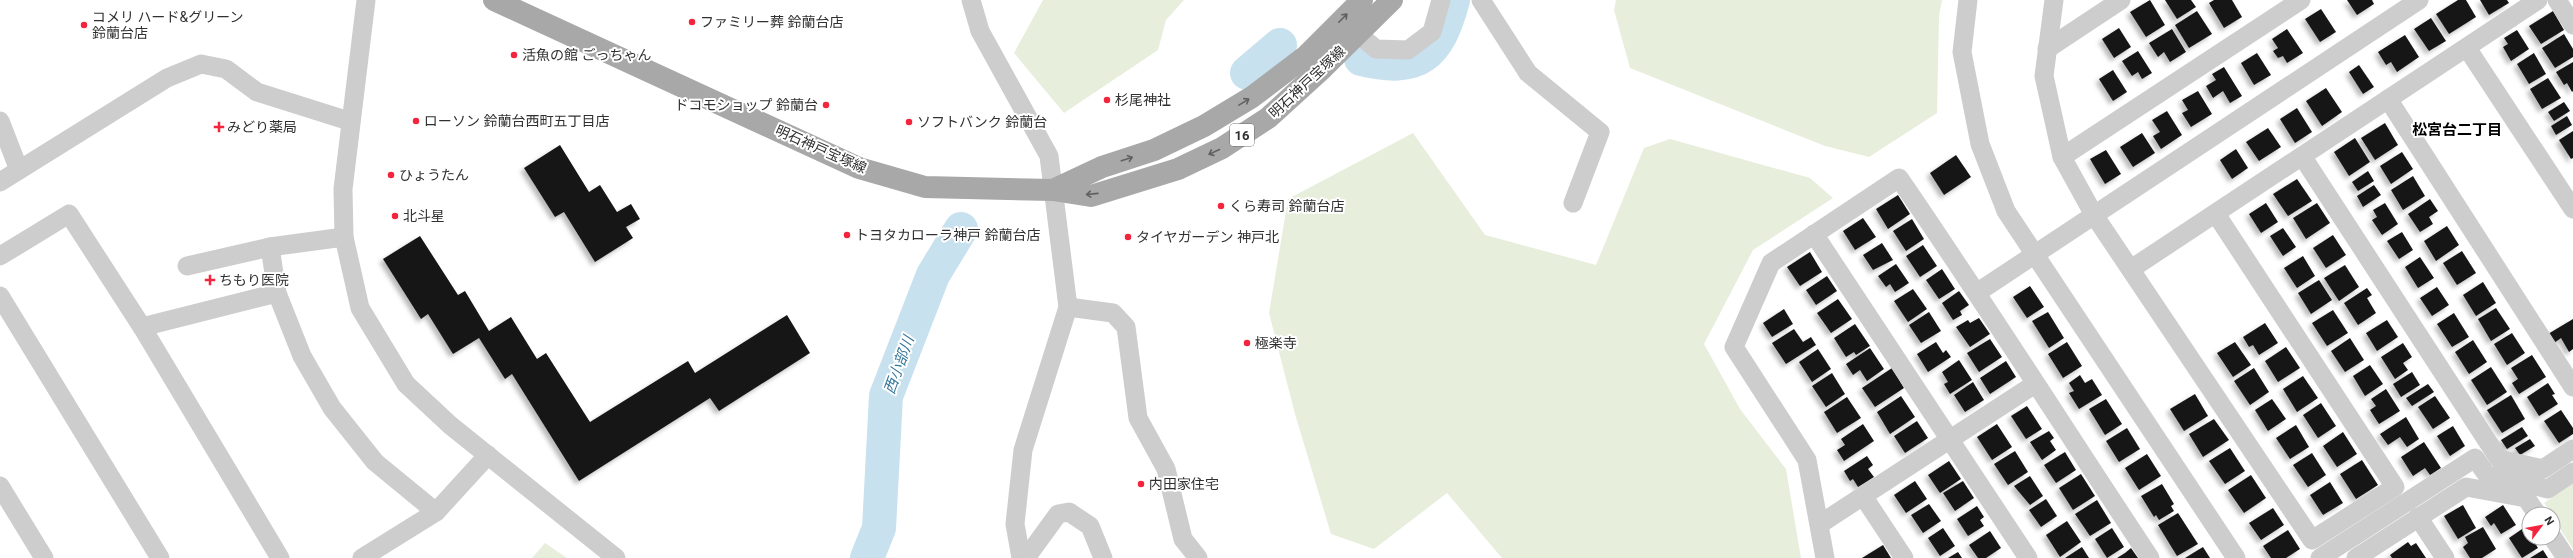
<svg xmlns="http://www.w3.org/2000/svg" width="2573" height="558" font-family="Roboto,'Noto Sans JP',sans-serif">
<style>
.green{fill:#e7eedc}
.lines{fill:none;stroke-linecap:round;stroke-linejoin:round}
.river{stroke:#c7e1ef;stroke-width:34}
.building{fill:#171717;filter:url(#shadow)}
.minor{stroke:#cdcdcd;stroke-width:19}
.major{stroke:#a8a8a8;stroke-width:22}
.oneway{stroke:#606060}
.poi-dot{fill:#f4243d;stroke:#fff;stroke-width:1.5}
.labels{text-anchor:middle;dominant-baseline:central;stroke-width:4;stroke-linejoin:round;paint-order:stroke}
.shield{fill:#fff;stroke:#6e6e6e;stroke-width:1}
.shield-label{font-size:13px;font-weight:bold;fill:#303030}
.poi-label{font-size:14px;fill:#303030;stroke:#fff;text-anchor:start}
.street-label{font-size:14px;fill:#303030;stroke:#fff}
.neighbourhood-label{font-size:15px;font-weight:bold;fill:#000;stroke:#fff}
.water-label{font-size:15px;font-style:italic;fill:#367799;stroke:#fff}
</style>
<defs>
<filter id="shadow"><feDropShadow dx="-3.5" dy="3.5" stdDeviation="2" flood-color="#0004"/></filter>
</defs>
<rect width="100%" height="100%" fill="#fff"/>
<g class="green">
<path d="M1043 0H1184L1166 20 1158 50 1064 113 1014 53Z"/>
<path d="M1616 0H1942L1939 16 1937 113 1869 157 1825 146 1630 68 1614 10Z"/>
<path d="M1413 133 1485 235 1596 265 1644 148 1670 139 1810 178 1833 198 1753 250 1704 344 1740 409 1786 469 1801 558H1502L1447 493 1374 549 1331 534 1295 414 1269 313 1288 199Z"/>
<path d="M2573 483V549L2553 518V514L2544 503Z"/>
<path d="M545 543 567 558H532Z"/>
</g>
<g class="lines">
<g class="river">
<path d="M1361 59C1419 73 1438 56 1453 0"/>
<path d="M1247 73 1280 45"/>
<path d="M867 558 879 528 886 396 933 275 961 229"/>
</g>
</g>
<g class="building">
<path d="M2150 0 2165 25 2146 37 2130 12Z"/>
<path d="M2165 0H2191L2196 7 2177 19Z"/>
<path d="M2214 0H2232L2242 17 2224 28 2209 3Z"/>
<path d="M2347 0H2372L2374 4 2357 15Z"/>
<path d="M2458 0H2466L2476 17 2449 34 2436 14Z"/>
<path d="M2480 0H2507L2509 3 2489 15Z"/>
<path d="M2321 9 2336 32 2320 42 2305 19Z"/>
<path d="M2197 11 2212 34 2189 48 2175 25Z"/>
<path d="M2553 11 2564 30 2541 44 2529 26Z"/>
<path d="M2431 18 2446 41 2429 51 2414 29Z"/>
<path d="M2119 28 2131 47 2114 58 2102 39Z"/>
<path d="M2172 29 2186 52 2170 62 2164 52 2158 57 2149 43Z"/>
<path d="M2287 29 2303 53 2287 63 2283 56 2278 58 2273 51 2278 48 2272 39Z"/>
<path d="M2517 30 2529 49 2511 61 2503 47 2508 44 2504 38Z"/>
<path d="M2564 34 2573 49V57L2555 68 2542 48Z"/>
<path d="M2405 35 2419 57 2397 72 2391 62 2386 65 2378 52Z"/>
<path d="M2138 51 2152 73 2142 79 2138 72 2132 76 2122 61Z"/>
<path d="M2257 53 2271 75 2254 85 2241 63Z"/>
<path d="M2534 53 2546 74 2529 84 2517 64Z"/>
<path d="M2573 62V91L2572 92 2567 83 2564 85 2556 72Z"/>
<path d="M2359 65 2374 87 2363 94 2349 72Z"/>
<path d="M2224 67 2242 96 2230 103 2223 91 2213 98 2206 86 2216 80 2212 74Z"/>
<path d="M2113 70 2127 92 2113 101 2099 79Z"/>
<path d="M2548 78 2561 98 2542 109 2530 89Z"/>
<path d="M2326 88 2342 112 2322 126 2306 101Z"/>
<path d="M2198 91 2212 114 2191 127 2182 113 2188 110 2182 100Z"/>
<path d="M2564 102 2570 111 2554 121 2548 112Z"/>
<path d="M2297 108 2312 132 2295 143 2280 119Z"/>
<path d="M2167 111 2182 135 2161 149 2153 136 2160 132 2152 120Z"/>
<path d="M2567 116 2572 125 2556 135 2551 126Z"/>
<path d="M2385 123 2398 145 2375 160 2361 138Z"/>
<path d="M2268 128 2281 147 2259 161 2246 142Z"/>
<path d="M2573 131V158L2571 159 2559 140Z"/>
<path d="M2142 133 2155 153 2133 167 2120 147Z"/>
<path d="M2355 138 2370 162 2349 176 2334 152Z"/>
<path d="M560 145 589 192 600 185 617 212 631 204 640 219 626 227 633 238 595 262 564 212 555 217 524 168Z"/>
<path d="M2236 149 2248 168 2232 179 2220 160Z"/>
<path d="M2106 150 2121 174 2105 184 2090 159Z"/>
<path d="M2402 152 2413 169 2391 184 2380 166Z"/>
<path d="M1956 155 1971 177 1944 195 1930 173Z"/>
<path d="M2368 171 2374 181 2358 191 2352 182Z"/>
<path d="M2413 176 2425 196 2403 210 2391 190Z"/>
<path d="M2297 179 2312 201 2288 216 2273 194Z"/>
<path d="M2374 185 2381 195 2363 207 2357 196Z"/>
<path d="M1898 195 1910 214 1888 229 1876 209Z"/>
<path d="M2430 199 2438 211 2429 217 2433 224 2420 232 2408 214Z"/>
<path d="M2266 203 2278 222 2261 233 2249 214Z"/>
<path d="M2317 203 2330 223 2306 239 2293 218Z"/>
<path d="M2385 203 2398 224 2382 235 2372 220 2377 217 2373 210Z"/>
<path d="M1863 218 1876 237 1855 250 1843 231Z"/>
<path d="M1912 219 1924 239 1906 251 1893 231Z"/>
<path d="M2447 226 2459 245 2436 261 2424 241Z"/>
<path d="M2283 228 2296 247 2283 256 2270 236Z"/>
<path d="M2402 232 2413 250 2399 259 2387 241Z"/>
<path d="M2333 235 2346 255 2326 268 2313 248Z"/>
<path d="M420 236 458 295 465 291 489 331 511 317 537 359 546 353 590 422 688 361 695 373 787 315 810 353 719 411 710 398 579 481 512 374 505 379 479 338 453 354 428 314 421 319 383 259Z"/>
<path d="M1882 243 1893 260 1873 270 1863 255Z"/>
<path d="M1923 245 1937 266 1920 277 1906 256Z"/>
<path d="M2462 251 2476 273 2457 285 2443 263Z"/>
<path d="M1810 252 1822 272 1800 286 1787 267Z"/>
<path d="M2303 256 2315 276 2297 288 2284 268Z"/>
<path d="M2420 257 2434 278 2418 288 2405 267Z"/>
<path d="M1896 264 1909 283 1895 292 1890 284 1886 287 1878 276Z"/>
<path d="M2345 265 2359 287 2339 301 2324 278Z"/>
<path d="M1942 269 1955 289 1939 299 1926 280Z"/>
<path d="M1827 276 1837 291 1816 305 1806 290Z"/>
<path d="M2319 280 2332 300 2311 314 2298 293Z"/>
<path d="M2483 282 2496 303 2476 316 2463 295Z"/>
<path d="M2030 286 2044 307 2027 318 2013 297Z"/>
<path d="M2437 287 2449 305 2432 316 2420 298Z"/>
<path d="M2367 288 2372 295 2367 298 2376 313 2358 325 2344 303Z"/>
<path d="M1913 289 1927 309 1908 322 1894 301Z"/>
<path d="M1959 291 1969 305 1960 311 1962 315 1953 320 1942 303Z"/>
<path d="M1838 299 1852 319 1831 333 1817 313Z"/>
<path d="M2496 308 2510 329 2491 341 2478 319Z"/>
<path d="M1784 309 1793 324 1772 337 1763 323Z"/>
<path d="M2333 310 2348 333 2327 346 2312 323Z"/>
<path d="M1929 312 1941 331 1921 343 1909 325Z"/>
<path d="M2048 312 2064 338 2049 348 2032 321Z"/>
<path d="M2454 313 2469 337 2452 347 2437 324Z"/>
<path d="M1979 318 1990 334 1970 347 1956 327 1968 320 1970 323Z"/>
<path d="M2573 319V349L2569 352 2561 338 2554 343 2548 334Z"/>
<path d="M2387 320 2398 337 2377 351 2366 333Z"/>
<path d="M2265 323 2278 343 2259 355 2253 345 2249 347 2243 337Z"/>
<path d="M1855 324 1870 346 1856 355 1854 352 1846 357 1834 338Z"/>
<path d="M1794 329 1803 342 1811 337 1816 345 1786 364 1772 343Z"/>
<path d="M2512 333 2525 353 2507 365 2494 344Z"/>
<path d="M2350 338 2364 360 2345 372 2331 351Z"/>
<path d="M1990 339 2002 357 1979 372 1967 353Z"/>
<path d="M2473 340 2487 362 2469 374 2455 352Z"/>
<path d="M1936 342 1943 353 1946 350 1951 357 1928 372 1917 354Z"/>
<path d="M2067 342 2082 366 2063 378 2048 354Z"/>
<path d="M2235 342 2251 365 2233 377 2217 353Z"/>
<path d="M2403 343 2412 357 2403 363 2408 370 2395 379 2381 357Z"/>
<path d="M2286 347 2300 368 2278 382 2265 361Z"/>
<path d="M1870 348 1884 369 1867 381 1860 370 1853 375 1846 364Z"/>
<path d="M1818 349 1831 369 1812 382 1799 362Z"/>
<path d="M2532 355 2546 377 2519 394 2512 383 2518 379 2511 368Z"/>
<path d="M1959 360 1972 380 1950 394 1944 384 1948 382 1942 372Z"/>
<path d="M2006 361 2016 377 1990 394 1980 378Z"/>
<path d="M2370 365 2383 384 2365 396 2353 376Z"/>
<path d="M2491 367 2507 392 2487 405 2471 380Z"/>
<path d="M1892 368 1904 388 1875 407 1862 388Z"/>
<path d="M2254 368 2269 392 2250 405 2234 381Z"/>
<path d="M2412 372 2420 385 2401 397 2393 384Z"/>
<path d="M1832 373 1845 394 1826 407 1812 386Z"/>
<path d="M2080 375 2085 383 2092 379 2102 395 2079 409 2069 393 2074 391 2069 383Z"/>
<path d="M2303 376 2318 398 2297 412 2283 389Z"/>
<path d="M1973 382 1984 400 1965 412 1954 395Z"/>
<path d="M2548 383 2555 394 2552 395 2558 404 2539 416 2527 397Z"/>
<path d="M2428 384 2434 392 2412 406 2406 398Z"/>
<path d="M2386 389 2400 411 2379 424 2370 410 2376 406 2371 399Z"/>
<path d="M2195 394 2208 416 2184 431 2170 409Z"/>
<path d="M2511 395 2525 419 2502 433 2487 410Z"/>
<path d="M1901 396 1915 417 1890 434 1877 412Z"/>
<path d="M2435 396 2450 418 2433 429 2418 407Z"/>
<path d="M1847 397 1861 418 1837 433 1824 412Z"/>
<path d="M2106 399 2122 424 2105 435 2089 409Z"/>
<path d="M2272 399 2286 419 2268 431 2255 410Z"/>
<path d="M2321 403 2336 426 2318 438 2303 415Z"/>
<path d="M2027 406 2042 429 2026 439 2011 416Z"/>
<path d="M2561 410 2573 428V434L2559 443 2544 421Z"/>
<path d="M2406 417 2419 439 2407 447 2400 437 2388 445 2380 434Z"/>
<path d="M2214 419 2229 440 2203 457 2189 434Z"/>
<path d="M1917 421 1928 438 1905 453 1894 436Z"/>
<path d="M1863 424 1874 441 1844 461 1837 450 1845 445 1841 439Z"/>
<path d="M1997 424 2012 447 1992 460 1977 437Z"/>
<path d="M2296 425 2309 447 2290 459 2276 438Z"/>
<path d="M2453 426 2465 446 2450 456 2437 436Z"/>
<path d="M2522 427 2528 436 2507 449 2501 440Z"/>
<path d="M2127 428 2140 449 2119 462 2106 441Z"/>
<path d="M2049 431 2054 438 2050 441 2056 450 2042 460 2030 442Z"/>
<path d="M2343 432 2357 454 2337 467 2323 446Z"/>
<path d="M2530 439 2535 446 2520 455 2515 448Z"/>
<path d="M2424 442 2441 468 2430 475 2425 468 2413 476 2401 457Z"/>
<path d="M2230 448 2245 471 2225 484 2209 461Z"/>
<path d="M2015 451 2028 472 2008 485 1994 464Z"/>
<path d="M2065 452 2076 470 2056 483 2044 465Z"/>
<path d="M2312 453 2326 475 2308 487 2293 465Z"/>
<path d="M2147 454 2161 476 2139 490 2125 468Z"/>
<path d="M1867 456 1873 465 1868 469 1874 477 1858 487 1853 479 1850 481 1844 471Z"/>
<path d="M2362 460 2378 485 2356 499 2340 474Z"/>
<path d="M1949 461 1961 479 1940 493 1928 475Z"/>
<path d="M2081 474 2095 496 2073 510 2059 488Z"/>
<path d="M2251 475 2266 498 2244 513 2228 490Z"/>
<path d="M2030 476 2043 496 2030 505 2014 486Z"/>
<path d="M1915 481 1927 499 1906 513 1894 495Z"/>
<path d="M1963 481 1974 498 1955 511 1943 493Z"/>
<path d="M2330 482 2343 503 2323 515 2310 495Z"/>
<path d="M2162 484 2174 504 2171 506 2174 511 2159 520 2156 515 2154 517 2141 496Z"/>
<path d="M2046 499 2057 516 2041 527 2029 510Z"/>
<path d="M2097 500 2111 523 2090 536 2075 514Z"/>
<path d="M1929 504 1941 521 1923 533 1911 515Z"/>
<path d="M2463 505 2476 528 2458 539 2444 516Z"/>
<path d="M2503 505 2516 525 2501 534 2494 523 2491 526 2485 517Z"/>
<path d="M1977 506 1984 517 1980 520 1984 526 1968 536 1957 519Z"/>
<path d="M2273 508 2284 525 2261 540 2249 523Z"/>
<path d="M2178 513 2198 544 2177 556 2158 525Z"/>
<path d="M2067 521 2081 542 2060 557 2046 535Z"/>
<path d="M2483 527 2496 549 2482 558H2470L2463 547 2468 543 2465 537Z"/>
<path d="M2525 527 2529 538H2532L2538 548 2522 558 2509 538Z"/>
<path d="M1943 528 1955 546 1940 556 1928 538Z"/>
<path d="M2112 528 2124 547 2107 558 2095 539Z"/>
<path d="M2288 530 2300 549 2286 558H2271L2263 546Z"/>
<path d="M1990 531 2001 548 1986 558H1978L1969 545Z"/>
<path d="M2408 542 2411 546 2416 543 2426 558H2392L2390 555Z"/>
<path d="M1883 545 1891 558H1862Z"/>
<path d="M2082 547 2089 558H2065Z"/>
<path d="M2203 547 2210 558H2185L2198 550Z"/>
<path d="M2131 548 2138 558H2117L2125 553Z"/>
<path d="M2543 550 2548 558H2530Z"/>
<path d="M1958 552 1962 558H1948Z"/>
</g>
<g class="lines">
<g class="minor">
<path d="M366 0 343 189 344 237 360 308 406 384 450 425 616 558"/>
<path d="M971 0 980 31 1049 156 1068 307 1023 450 1015 524 1021 558"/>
<path d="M1481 0 1528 73 1600 132 1573 203"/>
<path d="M1968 0 1962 52 1980 144 2006 211 2236 558"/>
<path d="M2054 0 2044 76 2062 157 2094 215 2312 540 2395 487 2216 214"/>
<path d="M2557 0 2573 25"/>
<path d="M1358 34 1376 49 1408 50 1432 32 1441 0"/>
<path d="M2467 48 2573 209"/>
<path d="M2047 49 2121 0"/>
<path d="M2388 99 2573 387"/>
<path d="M0 121 19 170"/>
<path d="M2302 156 2499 459 2543 469 2573 449"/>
<path d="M2062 157 2301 0"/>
<path d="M0 182 167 78 201 64 226 69 257 92 349 121"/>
<path d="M1814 234 2028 558"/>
<path d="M270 247 277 293 302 356 332 408 375 462 436 512"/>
<path d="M0 256 69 214 142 327 280 558"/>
<path d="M187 266 270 247 344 237"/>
<path d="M2131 269 2538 0"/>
<path d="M1978 292 2419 0"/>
<path d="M0 296 160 558"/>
<path d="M1068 307 1113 313 1126 327 1138 418 1166 469 1183 539 1198 558"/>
<path d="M142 327 277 293"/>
<path d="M0 486 44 558"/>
<path d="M1863 496 1904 558"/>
<path d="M2418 517 2445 558"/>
<path d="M1820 524 2035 384"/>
<path d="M2553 538 2566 558"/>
<path d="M362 558 436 512 488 455"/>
<path d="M1026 558 1058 514 1069 512 1090 526 1103 558"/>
<path d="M1825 558 1807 460 1734 347 1771 263 1899 178C1985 303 2066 431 2150 558"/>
<path d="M2320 558 2475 458 2487 475 2548 489 2573 472"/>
<path d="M2356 558 2466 487 2526 498 2537 514"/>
</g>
<g class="major">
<path d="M494 0 859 168 925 187 1053 190 1091 196 1178 169 1222 148 1268 118 1323 68 1392 0"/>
<path d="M1053 190 1102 167 1154 150 1204 126 1252 97 1306 56 1362 0"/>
</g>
</g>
<defs><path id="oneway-shaft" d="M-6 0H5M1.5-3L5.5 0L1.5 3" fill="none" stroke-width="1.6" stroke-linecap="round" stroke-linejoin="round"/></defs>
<g class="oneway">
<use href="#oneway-shaft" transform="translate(1343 18) rotate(-45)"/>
<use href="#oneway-shaft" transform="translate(1244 102) rotate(-31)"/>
<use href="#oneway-shaft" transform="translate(1214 152) rotate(155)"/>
<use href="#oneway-shaft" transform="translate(1127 159) rotate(-18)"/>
<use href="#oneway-shaft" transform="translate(1092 194) rotate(174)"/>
</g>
<g class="poi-dot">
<circle cx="692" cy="22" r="4"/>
<circle cx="84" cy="25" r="4"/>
<circle cx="514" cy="55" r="4"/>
<circle cx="1107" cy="100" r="4"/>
<circle cx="826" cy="105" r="4"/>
<circle cx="416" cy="121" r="4"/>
<circle cx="909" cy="122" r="4"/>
<path d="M217 121h4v4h4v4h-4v4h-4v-4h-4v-4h4z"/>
<circle cx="391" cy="175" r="4"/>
<circle cx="1221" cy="206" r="4"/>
<circle cx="395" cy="216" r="4"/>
<circle cx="847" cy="235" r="4"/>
<circle cx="1128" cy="237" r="4"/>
<path d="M208 274h4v4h4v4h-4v4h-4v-4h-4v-4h4z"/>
<circle cx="1247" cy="343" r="4"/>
<circle cx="1141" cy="484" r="4"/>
</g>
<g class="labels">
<rect class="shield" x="1230" y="124" width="24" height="22" rx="3"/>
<g class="shield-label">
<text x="1242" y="135">16</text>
</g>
<g class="poi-label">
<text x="92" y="17">コメリ ハード&amp;グリーン<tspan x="92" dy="16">鈴蘭台店</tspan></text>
<text x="700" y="22">ファミリー葬 鈴蘭台店</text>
<text x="522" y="55">活魚の館 ごっちゃん</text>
<text x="1115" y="100">杉尾神社</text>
<text x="818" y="105" text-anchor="end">ドコモショップ 鈴蘭台</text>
<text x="424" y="121">ローソン 鈴蘭台西町五丁目店</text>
<text x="917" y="122">ソフトバンク 鈴蘭台</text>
<text x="227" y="127">みどり薬局</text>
<text x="399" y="175">ひょうたん</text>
<text x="1229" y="206">くら寿司 鈴蘭台店</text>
<text x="403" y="216">北斗星</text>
<text x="855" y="235">トヨタカローラ神戸 鈴蘭台店</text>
<text x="1136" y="237">タイヤガーデン 神戸北</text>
<text x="219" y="280">ちもり医院</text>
<text x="1255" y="343">極楽寺</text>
<text x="1149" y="484">内田家住宅</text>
</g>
<g class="street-label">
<text transform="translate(1307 82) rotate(-43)">明石神戸宝塚線</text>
<text transform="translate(821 149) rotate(24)">明石神戸宝塚線</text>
</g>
<g class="neighbourhood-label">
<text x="2457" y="130">松宮台二丁目</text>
</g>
<g class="water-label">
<text transform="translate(899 365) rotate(-70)">西小部川</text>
</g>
</g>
<g transform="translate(2541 526) rotate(58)"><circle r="19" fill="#ffffff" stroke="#acacac"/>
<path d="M0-3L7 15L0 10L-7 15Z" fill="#f4243d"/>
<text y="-6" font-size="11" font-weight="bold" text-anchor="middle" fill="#303030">N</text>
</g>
</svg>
